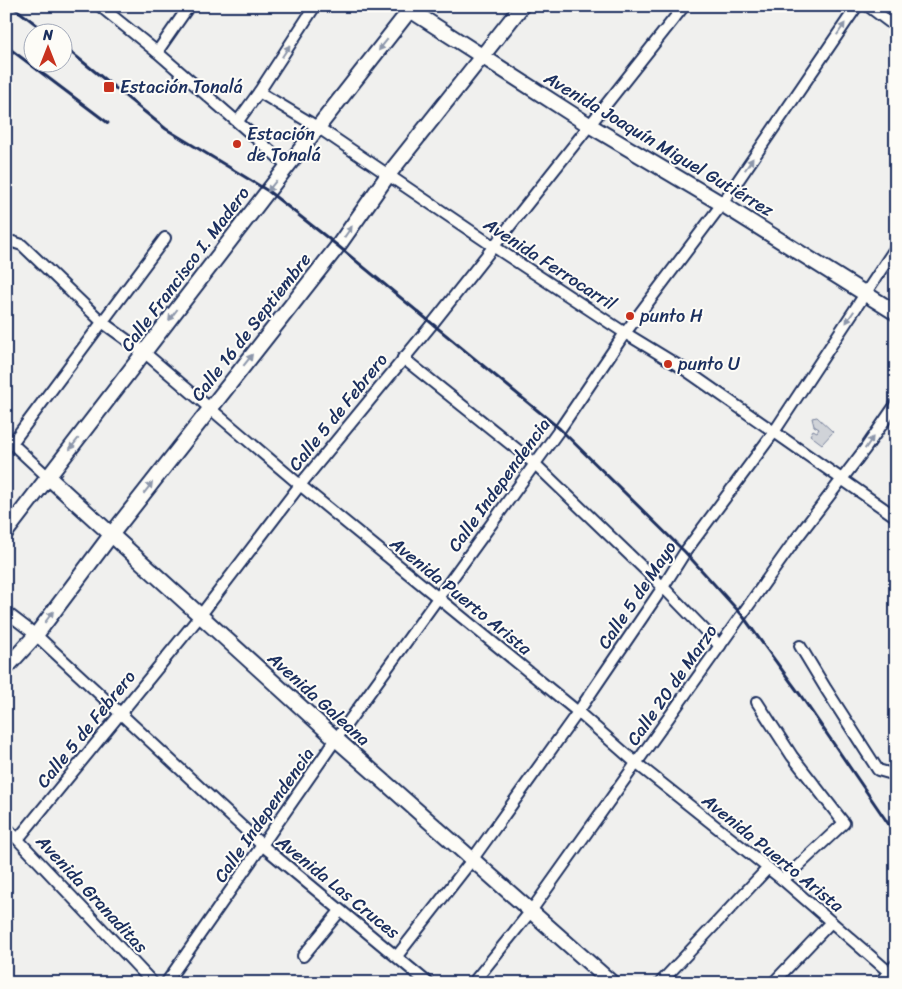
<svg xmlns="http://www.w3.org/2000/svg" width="902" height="989" font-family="Sriracha,sans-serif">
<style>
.green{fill:#d0d3d8;stroke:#76819b}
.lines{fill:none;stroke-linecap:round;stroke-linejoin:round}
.street-casing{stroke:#1b2f5e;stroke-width:14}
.secondary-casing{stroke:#1b2f5e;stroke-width:18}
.street{stroke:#fdfcf7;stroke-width:10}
.secondary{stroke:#fdfcf7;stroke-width:14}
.rail{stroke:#1b2f5e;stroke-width:3}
.oneway{fill:#8c96aa}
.poi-dot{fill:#c8321e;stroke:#fdfcf7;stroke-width:2}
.labels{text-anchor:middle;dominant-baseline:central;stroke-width:4;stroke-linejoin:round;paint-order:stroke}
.poi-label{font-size:18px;fill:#1b2f5e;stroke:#fdfcf7;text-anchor:start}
.street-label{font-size:18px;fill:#1b2f5e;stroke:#fdfcf7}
</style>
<rect width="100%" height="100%" fill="#f0f0ee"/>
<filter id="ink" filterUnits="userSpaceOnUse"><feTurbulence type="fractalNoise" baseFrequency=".02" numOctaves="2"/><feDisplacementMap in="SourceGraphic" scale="10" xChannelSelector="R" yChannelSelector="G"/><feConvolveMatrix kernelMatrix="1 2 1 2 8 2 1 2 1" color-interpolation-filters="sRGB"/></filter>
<g filter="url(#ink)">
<path class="green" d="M817 417 833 432 822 444 810 435 813 430 817 432 819 429 814 426 812 418Z"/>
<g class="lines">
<g class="street-casing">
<g id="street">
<path d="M100 6 157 52 288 166"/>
<path d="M868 6 896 27"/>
<path d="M157 52 189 6"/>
<path d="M259 92 319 128 493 246 625 333 684 369 896 517"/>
<path d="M238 121 259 92 315 6"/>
<path d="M6 243 13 242 22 245 102 322 145 353 300 485 578 712 636 763 783 880 890 973"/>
<path d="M403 358 534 463 663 587 720 646"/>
<path d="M6 438 48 477"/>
<path d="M12 443 165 238"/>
<path d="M6 612 36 635 263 846 428 983"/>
<path d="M800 646 826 689 878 770 896 775"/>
<path d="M757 702 792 756 844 823 783 880"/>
<path d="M6 827 153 983"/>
<path d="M18 839 200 616 300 485 433 323 684 6"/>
<path d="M303 956 340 911"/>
<path d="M397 956 472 860 578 712 663 587 685 552 774 432 896 247"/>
<path d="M166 983 336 739 560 429 625 333 722 204 857 6"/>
<path d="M473 983 531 911 793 543 865 449 896 404"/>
<path d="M660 983 768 868"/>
<path d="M773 983 831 922"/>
</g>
</g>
<g class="secondary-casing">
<g id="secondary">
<path d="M404 6 589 125 722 204 896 313"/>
<path d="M48 477 336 739 612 983"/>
<path d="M6 532 268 191 413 6"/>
<path d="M6 668 36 635 111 535 338 246 388 175 522 6"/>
<path d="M882 983 896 967"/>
</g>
</g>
<use href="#street" class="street"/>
<use href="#secondary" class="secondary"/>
<g class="rail">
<path d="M12 6 46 32"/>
<path d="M62 45 166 129 268 191 338 246 560 429 685 552 742 615 801 696 896 835"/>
<path d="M6 46 108 123"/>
</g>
</g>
<defs><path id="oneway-solid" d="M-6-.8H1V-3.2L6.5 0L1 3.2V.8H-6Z" transform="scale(1.25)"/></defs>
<g class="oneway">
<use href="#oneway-solid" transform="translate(841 29) rotate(-56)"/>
<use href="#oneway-solid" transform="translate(383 45) rotate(128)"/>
<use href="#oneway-solid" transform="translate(286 51) rotate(-57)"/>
<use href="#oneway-solid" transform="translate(749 164) rotate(-56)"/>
<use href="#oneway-solid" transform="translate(272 186) rotate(128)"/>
<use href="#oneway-solid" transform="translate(348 232) rotate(-55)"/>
<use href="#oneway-solid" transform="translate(173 315) rotate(127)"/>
<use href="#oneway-solid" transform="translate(850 317) rotate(124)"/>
<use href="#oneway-solid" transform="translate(248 360) rotate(-52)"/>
<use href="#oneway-solid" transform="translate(869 443) rotate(-55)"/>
<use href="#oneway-solid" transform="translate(74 444) rotate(128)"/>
<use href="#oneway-solid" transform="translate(148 488) rotate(-52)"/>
<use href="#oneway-solid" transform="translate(49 617) rotate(-53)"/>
</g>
</g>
<g class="poi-dot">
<rect x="103" y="81" width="12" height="12" rx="2.5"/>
<circle cx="237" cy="144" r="5"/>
<circle cx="630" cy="316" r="5"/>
<circle cx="668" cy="364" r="5"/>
</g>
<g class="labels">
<g class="poi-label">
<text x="120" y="87">Estación Tonalá</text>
<text x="247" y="134">Estación<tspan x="247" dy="21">de Tonalá</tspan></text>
<text x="640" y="316">punto H</text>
<text x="678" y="364">punto U</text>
</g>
<g class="street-label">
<text transform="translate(659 144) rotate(31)">Avenida Joaquín Miguel Gutiérrez</text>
<text transform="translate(550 264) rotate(33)">Avenida Ferrocarril</text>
<text transform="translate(185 269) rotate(-53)">Calle Francisco I. Madero</text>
<text transform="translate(251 327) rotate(-52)">Calle 16 de Septiembre</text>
<text transform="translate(338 412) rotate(-51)">Calle 5 de Febrero</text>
<text transform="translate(499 485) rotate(-54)">Calle Independencia</text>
<text transform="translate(637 595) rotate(-56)">Calle 5 de Mayo</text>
<text transform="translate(461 596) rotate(39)">Avenida Puerto Arista</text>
<text transform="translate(672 685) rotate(-55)">Calle 20 de Marzo</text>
<text transform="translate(319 699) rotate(42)">Avenida Galeana</text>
<text transform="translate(86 729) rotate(-51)">Calle 5 de Febrero</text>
<text transform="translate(264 815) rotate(-55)">Calle Independencia</text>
<text transform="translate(773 853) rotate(39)">Avenida Puerto Arista</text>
<text transform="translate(338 887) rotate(39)">Avenida Las Cruces</text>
<text transform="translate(92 894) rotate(47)">Avenida Granaditas</text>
</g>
</g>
<rect width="902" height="989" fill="none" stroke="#fdfcf7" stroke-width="25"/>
<rect x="12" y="12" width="877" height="964" fill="none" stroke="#1b2f5e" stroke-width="2" filter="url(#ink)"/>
<g transform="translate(48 48)"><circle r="24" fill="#fdfcf7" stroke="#a3aaba"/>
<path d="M0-4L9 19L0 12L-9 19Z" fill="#c8321e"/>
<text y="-8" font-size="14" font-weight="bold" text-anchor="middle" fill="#1b2f5e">N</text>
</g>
</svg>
